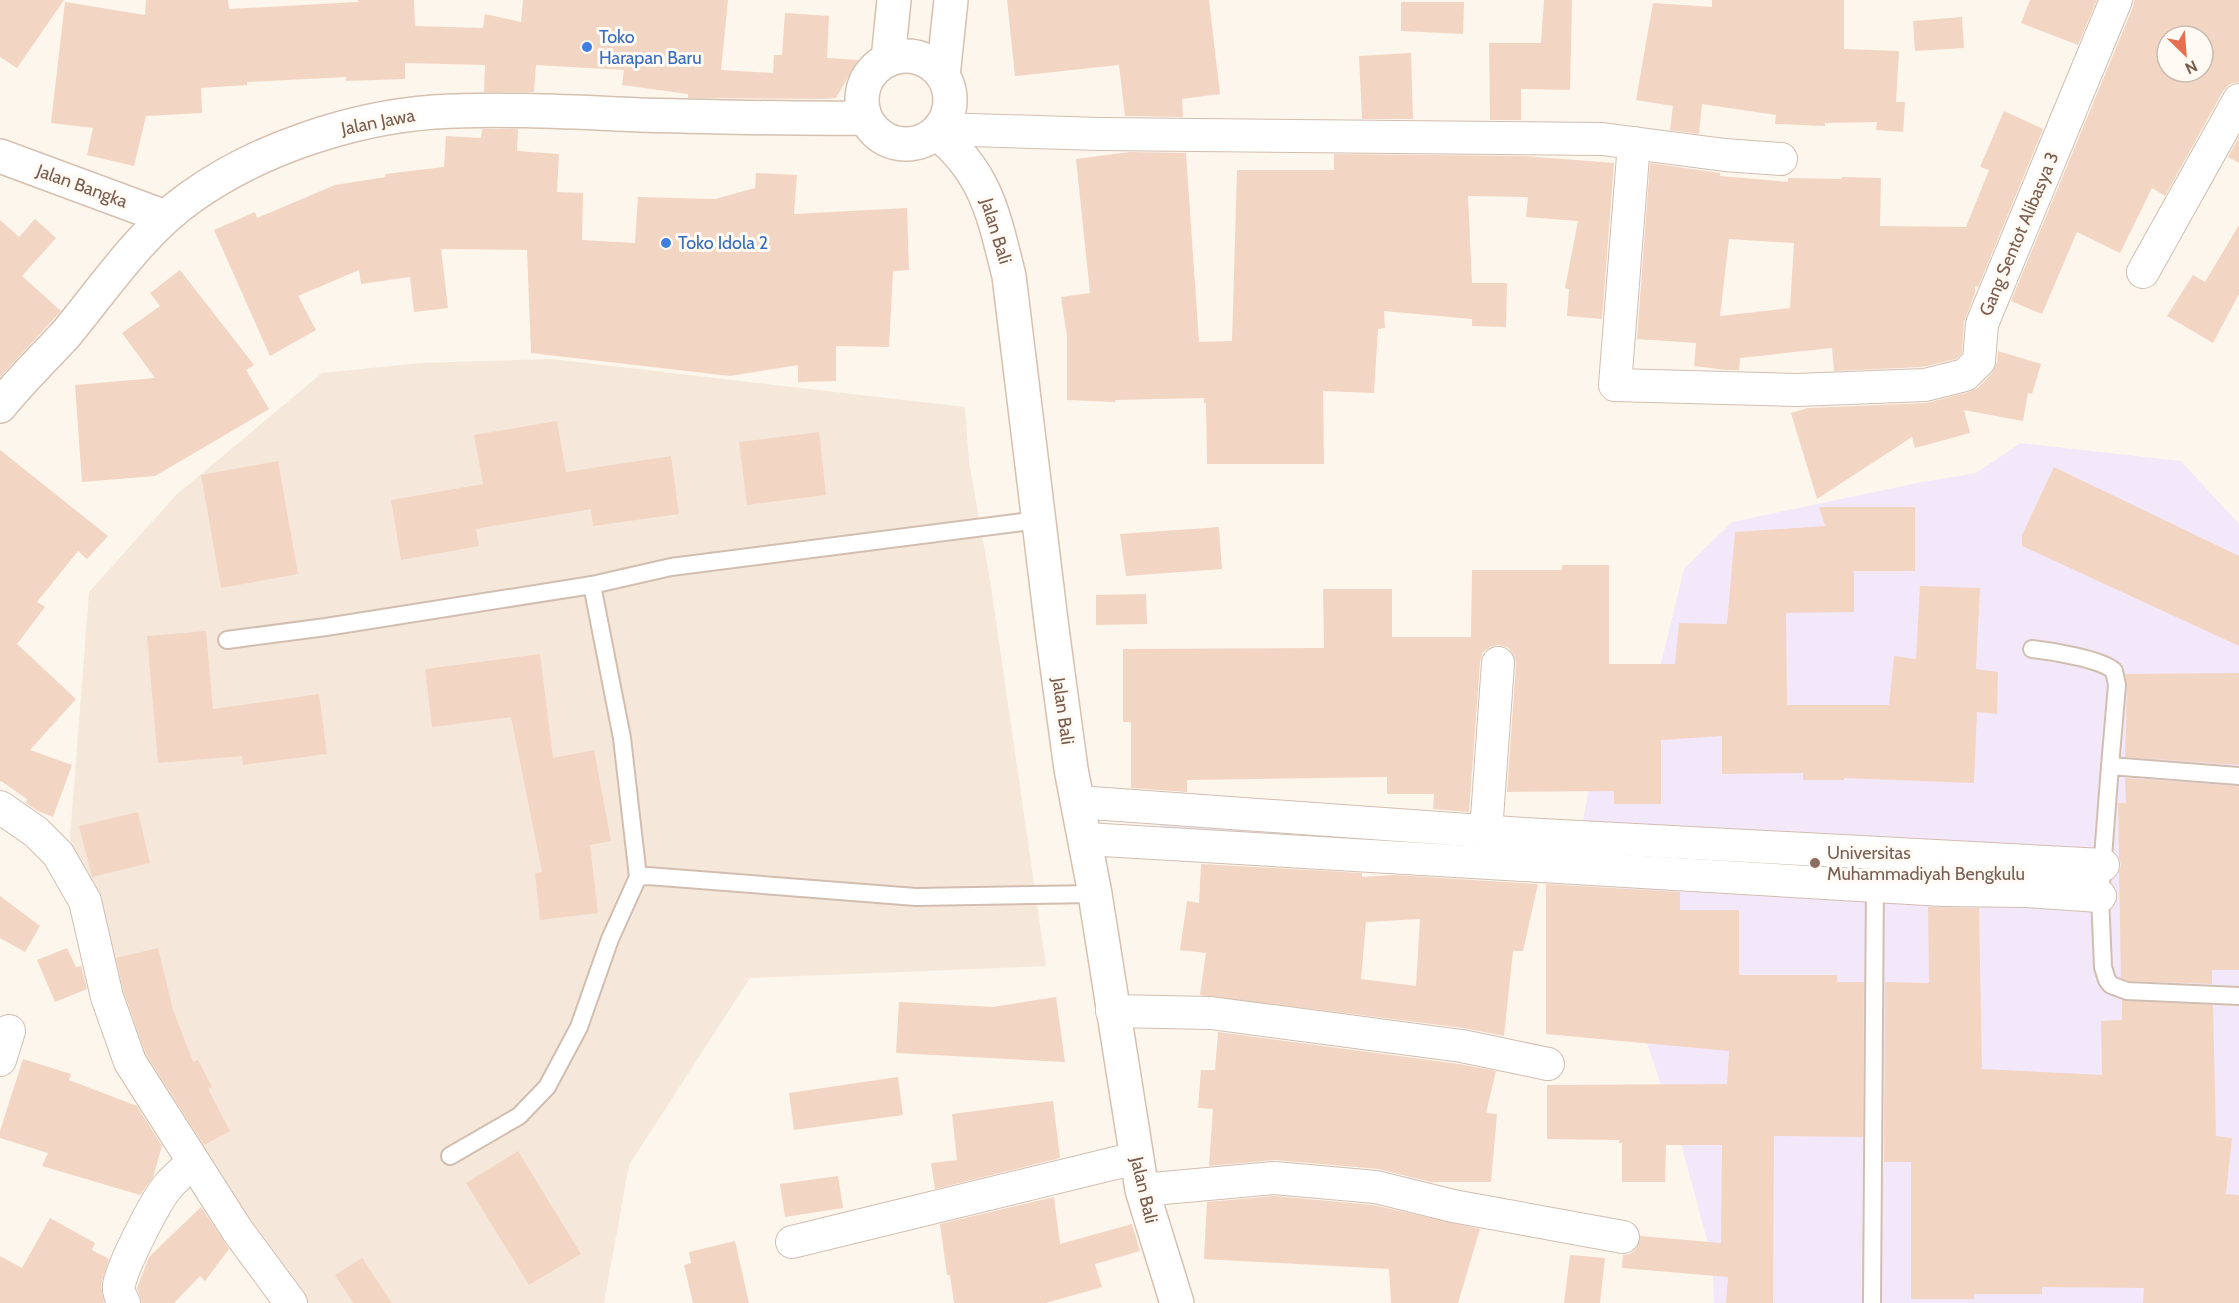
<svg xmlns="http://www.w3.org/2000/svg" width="2239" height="1303" font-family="Cabin,sans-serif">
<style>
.residential{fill:#f5e8da}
.education{fill:#f3e8fa}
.building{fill:#f3d5c3;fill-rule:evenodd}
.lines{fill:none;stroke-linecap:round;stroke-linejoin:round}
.lane-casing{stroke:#d1beb0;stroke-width:20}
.street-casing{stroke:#d1beb0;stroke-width:34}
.secondary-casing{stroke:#d6c0b0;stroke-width:36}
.lane{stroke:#fff;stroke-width:16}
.street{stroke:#fff;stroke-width:32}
.secondary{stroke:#fff;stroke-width:33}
.shop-dot{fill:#3f7fe0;stroke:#fffaf3;stroke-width:2}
.education-dot{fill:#8d6e63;stroke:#fffaf3;stroke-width:2}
.labels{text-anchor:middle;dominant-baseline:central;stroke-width:6;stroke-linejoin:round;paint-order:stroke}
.shop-label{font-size:18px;fill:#366cbe;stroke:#fffaf3;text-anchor:start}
.street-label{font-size:18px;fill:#7a5c4d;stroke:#fffaf3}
.education-label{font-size:18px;fill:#785e54;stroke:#fffaf3;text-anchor:start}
</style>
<rect width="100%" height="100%" fill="#fdf6ec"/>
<path class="residential" d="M552 359 965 407 969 461 991 587 1046 966 750 978 629 1165 604 1303H287L272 1286 81 943 70 837 89 592 176 495 322 373 420 363Z"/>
<path class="education" d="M2021 443 2181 461 2239 524V1303H1714L1712 1259 1682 1147 1633 1002 1619 877 1161 848 1160 805 1580 836 1598 742 1642 741 1684 569 1732 522 1922 482 1976 473Z"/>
<g class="building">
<path d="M0 0H64L17 68 0 57Z"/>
<path d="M146 0H228L229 9 358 2V0H414L415 26 483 28 485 14 521 22 523 0H728L721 70 773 73 774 55H782L785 13 829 16 827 58 858 60 836 98 822 99 688 98V94L622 85 624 70 536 65 534 92H484L485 65 405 63V79L346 81V77L247 82V85L201 88 202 113 146 116 134 166 87 155 93 128 51 123 65 2 145 15Z"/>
<path d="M1007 0H1209L1220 94 1182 99 1183 117 1125 116 1119 65 1015 76Z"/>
<path d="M1544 0H1572L1570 90 1521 89V120H1490L1489 43H1541Z"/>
<path d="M1712 0H1844V49L1899 51 1896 102H1905L1903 132 1876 130 1877 122 1825 123V126L1775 124 1776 115 1702 104 1699 134 1670 130 1673 106 1636 100 1653 3 1712 7Z"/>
<path d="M2030 0H2097L2078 45 2021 23Z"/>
<path d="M2134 0H2239V82L2230 84 2223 91 2165 196 2152 188 2120 253 2077 232 2042 314 2011 301 2133 7ZM2167 36H2203V72H2167Z"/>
<path d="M1401 2H1464L1463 34 1401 31Z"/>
<path d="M1962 17 1964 48 1915 51 1913 21Z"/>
<path d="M1411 53 1413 119H1362L1359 56Z"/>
<path d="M2004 111 2043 129 1978 287 1975 286V293L1964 322 1962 353 1956 359 1922 367 1834 371 1832 348 1740 358 1739 370H1726L1694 366 1696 343 1637 339 1650 163 1720 173V176L1788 182V178L1842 179V177L1881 178 1880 226 1966 227 1989 170 1980 167ZM1729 239 1794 243 1790 308 1720 316Z"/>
<path d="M482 129H518L517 151 559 154 557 192 583 193 582 240 635 243 638 197 715 199 755 188 756 173 797 175 794 214 907 208 909 270 893 271 889 347 836 346V381L798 382V365L730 376 531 353 527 250 441 249 448 308 414 312 410 277 361 284 359 270 298 296 316 330 270 356 214 230 255 212 257 218 335 185 386 177 385 174 444 167 446 136 481 138Z"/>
<path d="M2239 137V163L2228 157Z"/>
<path d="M1130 152 1186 153 1199 342 1232 341 1237 170H1334V154L1524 156 1614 163 1602 319 1567 316 1569 289 1565 288 1578 221 1526 217 1528 197 1468 196 1472 283H1507L1506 327 1472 326V319L1384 311 1385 328 1378 329 1374 393 1323 391 1324 464H1207L1206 403H1204V398L1115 400V402L1067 400V337L1061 297 1090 293 1076 159Z"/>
<path d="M35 219 56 238 22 276 61 311 0 377V220L19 237Z"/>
<path d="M2239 225V294L2213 343 2167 316 2193 275 2205 282Z"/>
<path d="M180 270 254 365 246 370 269 409 155 476 82 482 75 385 155 378 122 333 160 306 150 293Z"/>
<path d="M1998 351 2041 364 2032 394 2028 393 2023 421 1964 410 1970 433 1915 448 1912 437 1817 499 1791 413 1808 408 1926 403 1969 392 1978 388 1992 373 1997 362Z"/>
<path d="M557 421 566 472 671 456 679 514 593 526 591 509 476 529 479 546 401 560 391 500 483 484 474 435Z"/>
<path d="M819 432 826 495 747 505 739 442Z"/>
<path d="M0 450 108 536 87 559 78 551 37 602 45 607 17 644 76 699 30 750 72 765 53 817 38 811 26 803 27 799 1 781 0 782Z"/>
<path d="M278 461 298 574 221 588 201 475Z"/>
<path d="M2054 467 2239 556V646L2022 546V535Z"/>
<path d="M1819 507H1915V571H1854V612L1786 613 1787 705H1889L1894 656 1916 659 1920 586 1980 588 1976 669 1998 672 1997 714 1977 712 1974 783 1844 778V780H1803V773L1722 774V736L1661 740V804H1614V791L1507 792 1516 664 1514 656 1509 648 1499 645 1490 647 1483 652 1480 662 1469 812 1433 809 1434 794H1387V777L1187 780V792L1131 788V722H1123V649L1324 648 1323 589H1392V637H1471L1472 570H1562V565H1609V664H1675L1679 623 1727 624 1735 532 1825 526Z"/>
<path d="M1219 527 1222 569 1126 576 1120 534Z"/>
<path d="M1146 594 1147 624 1096 625V595Z"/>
<path d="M206 631 213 709 319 694 327 754 243 765 242 756 158 763 147 636Z"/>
<path d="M540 654 553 758 594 750 611 841 590 845 598 913 540 920 535 873 542 872 511 717 432 727 425 669Z"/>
<path d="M2239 673V765L2125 757 2127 686 2125 674Z"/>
<path d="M2125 778 2239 786V970H2212V984L2129 981 2121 978 2119 872 2121 865 2119 857 2118 803H2126Z"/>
<path d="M138 812 150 863 92 877 79 826Z"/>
<path d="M1201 864 1362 873V877L1394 875 1538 884 1523 951H1513L1504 1036 1464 1028 1200 995 1206 953 1180 950 1187 901 1199 903ZM1420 919 1416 986 1361 979 1366 922Z"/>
<path d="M1546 884 1680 892V910H1739V975H1837V982H1864L1863 1137 1774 1136 1773 1303H1726L1728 1277 1622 1268 1623 1255 1630 1254 1636 1249 1640 1236 1721 1243 1722 1145H1666L1665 1182H1622V1143H1619V1140L1547 1139V1085L1727 1084 1729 1051 1546 1034Z"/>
<path d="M0 896 40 926 25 952 0 938Z"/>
<path d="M1928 907 1979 908 1982 1069 2102 1075 2101 1021 2122 1020V1000L2213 1005 2216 1136 2232 1138 2226 1194 2239 1195V1303H2143L2144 1288 2042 1287V1294H1974V1299H1911V1162H1884L1885 982 1929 983Z"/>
<path d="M67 948 76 967 81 966 87 989 55 1002 37 960Z"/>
<path d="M158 948 173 1010 193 1062 198 1060 212 1087 208 1089 230 1131 204 1145 146 1054 124 992 116 958Z"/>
<path d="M1056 997 1065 1062 896 1053 899 1002 993 1007Z"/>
<path d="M1218 1032 1459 1064 1496 1071 1486 1113 1497 1114 1491 1182H1431L1378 1169 1275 1160 1209 1166 1213 1109 1198 1108 1201 1070H1215Z"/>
<path d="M23 1059 71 1074 69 1080 137 1106 162 1146 153 1177 140 1195 42 1166 48 1153 0 1138V1131Z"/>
<path d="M898 1077 903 1115 794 1130 789 1093Z"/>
<path d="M1053 1101 1060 1158 935 1189 931 1163 957 1160 952 1114Z"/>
<path d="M518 1151 581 1254 529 1285 466 1183Z"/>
<path d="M838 1176 843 1208 785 1217 780 1184Z"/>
<path d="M1274 1196 1373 1205 1480 1229 1458 1303H1391L1389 1269 1204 1259 1207 1202Z"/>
<path d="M1054 1197 1060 1244 1132 1224 1140 1251 1095 1264 1102 1287 1046 1303H954L950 1275H947L940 1224Z"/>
<path d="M201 1207 229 1249 205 1281 200 1276 174 1303H142L137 1288 149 1257Z"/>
<path d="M50 1218 95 1243 92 1250 109 1259 101 1284 104 1303H0V1256L22 1268Z"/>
<path d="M735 1241 749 1303H693L684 1265 691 1263 689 1252Z"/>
<path d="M1570 1255 1605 1258 1600 1303H1564Z"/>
<path d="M362 1258 392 1303H353L335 1275Z"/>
</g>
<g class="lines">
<g class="lane-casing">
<g id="lane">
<path d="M592 585 622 738 638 877 648 876 916 897 1095 894"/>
<path d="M227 640 326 627 592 585 671 567 1038 520"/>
<path d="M2032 649C2050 651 2102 659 2114 671L2117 685 2110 766"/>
<path d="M2239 776 2110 766 2100 896 2103 967 2107 980 2111 985 2127 991 2239 996"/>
<path d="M450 1156 519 1116 547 1087 579 1027 610 939 638 877"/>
<path d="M1872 1303 1875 880"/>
</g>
</g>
<g class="street-casing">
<g id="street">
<path d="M940 129 1100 134 1602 139 1725 155 1781 159"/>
<path d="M1634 143 1615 385 1797 390 1925 385 1965 375 1979 361 1982 324 2116 0"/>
<path d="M2143 272 2239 100"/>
<path d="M1078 802 1523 834 2103 865"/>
<path d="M0 807 36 832 58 854 85 901 107 997 130 1062 237 1230 291 1303"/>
<path d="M1486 832 1498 663"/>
<path d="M1086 839 1943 890 2026 891 2100 896"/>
<path d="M1112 1011 1211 1013 1462 1046 1548 1064"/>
<path d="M0 1060 9 1031"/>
<path d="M1142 1190 1274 1178 1376 1187 1453 1206 1623 1237"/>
<path d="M792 1242 1136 1158"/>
<path d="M124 1303C121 1297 118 1292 119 1285 122 1267 156 1199 169 1185 176 1177 185 1170 193 1162"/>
</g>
</g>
<g class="secondary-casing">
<g id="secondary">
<circle cx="906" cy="100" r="44"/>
<path d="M888 60 894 0"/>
<path d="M943 76 951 0"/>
<path d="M937 133C987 173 994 217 1009 276L1052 629 1071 769 1095 894 1142 1190 1177 1303"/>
<path d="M0 156 165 217"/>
<path d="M0 406C20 381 44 358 66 334 104 288 142 231 191 197 258 149 352 118 434 112 502 108 571 112 640 115 715 117 790 119 865 118"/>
</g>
</g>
<use href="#lane" class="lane"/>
<use href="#street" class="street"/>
<use href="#secondary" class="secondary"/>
</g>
<g class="shop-dot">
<circle cx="587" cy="47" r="6"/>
<circle cx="666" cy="243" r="6"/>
</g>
<circle class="education-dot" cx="1815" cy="863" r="6"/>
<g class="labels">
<g class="shop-label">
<text x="599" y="37">Toko<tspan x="599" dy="21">Harapan Baru</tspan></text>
<text x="678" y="243">Toko Idola 2</text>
</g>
<g class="street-label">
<text transform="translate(378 122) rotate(-11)">Jalan Jawa</text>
<text transform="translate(82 186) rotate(20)">Jalan Bangka</text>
<text transform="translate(996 231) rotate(73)">Jalan Bali</text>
<text transform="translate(2019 234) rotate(-67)">Gang Sentot Alibasya 3</text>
<text transform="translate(1063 711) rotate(82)">Jalan Bali</text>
<text transform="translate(1144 1190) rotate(77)">Jalan Bali</text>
</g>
<g class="education-label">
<text x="1827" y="853">Universitas<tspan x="1827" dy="21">Muhammadiyah Bengkulu</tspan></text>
</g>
</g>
<g transform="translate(2185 54) rotate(155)"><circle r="28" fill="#fffaf3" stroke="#cabbb1" stroke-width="1.5"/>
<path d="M0-4.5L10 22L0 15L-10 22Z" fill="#e76f51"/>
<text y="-9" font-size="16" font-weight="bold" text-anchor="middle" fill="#7a5c4d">N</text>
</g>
</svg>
